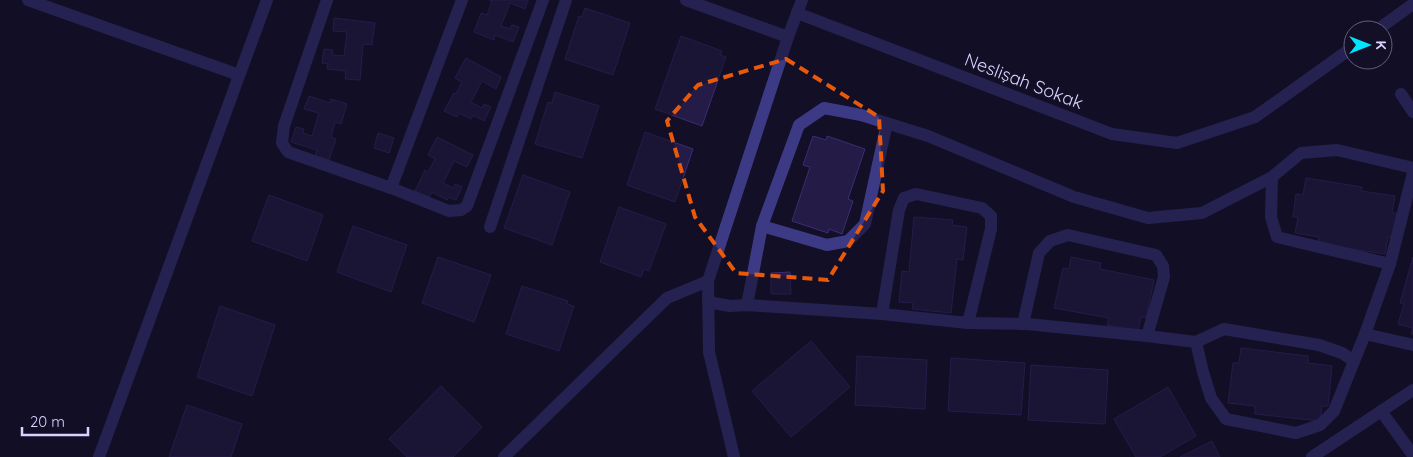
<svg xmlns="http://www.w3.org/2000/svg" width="1413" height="457" font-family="Quicksand,sans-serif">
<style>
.building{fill:#241b47;stroke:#3b2d73}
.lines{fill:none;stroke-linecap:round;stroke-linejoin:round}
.minor{stroke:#3d3a85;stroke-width:12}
.marked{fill:none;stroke:#e8590c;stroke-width:4;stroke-dasharray:10 6;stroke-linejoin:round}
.labels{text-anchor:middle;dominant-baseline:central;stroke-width:5;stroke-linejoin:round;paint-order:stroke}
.street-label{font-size:18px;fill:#d9d4ff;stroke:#130f26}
</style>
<rect width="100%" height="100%" fill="#130f26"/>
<g class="building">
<path d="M489 0H528L525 9 510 3 501 26 510 29 512 25 519 27 513 42 495 35 494 40 474 32 481 13 487 15 492 1Z"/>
<path d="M585 8 630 23 613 75 565 59 579 16 582 17Z"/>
<path d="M334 18 375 23 372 45 363 44 360 80 345 79 346 71 327 69 328 64 322 63 324 49 333 50 332 55 344 56 347 32 333 31Z"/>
<path d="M681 36 722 51 720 55 726 57 702 126 655 109Z"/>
<path d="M466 58 501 77 496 89 482 81 471 102 482 108 484 104 491 107 484 121 473 115 471 119 459 113 457 117 444 111 454 93 456 94 462 82 455 78Z"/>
<path d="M555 92 599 106 582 158 535 144 548 102 552 103Z"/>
<path d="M309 96 330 103 331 99 347 104 341 124 335 122 331 137 336 139 329 160 315 156 317 150 291 142 296 127 304 129 303 133 312 136 319 113 304 109Z"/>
<path d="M645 132 693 149 675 202 627 185Z"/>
<path d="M378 133 394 138 389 153 374 148Z"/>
<path d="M813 136 826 140 827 136 865 149 848 199 853 201 842 234 829 229 828 233 792 221 810 167 803 165Z"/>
<path d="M437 137 473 155 467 167 454 161 443 183 453 188 455 184 462 187 456 200 449 197 447 200 432 192 429 197 415 191 425 170 428 172 435 159 428 155Z"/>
<path d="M523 175 570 192 552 245 504 228Z"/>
<path d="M1306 178 1362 187 1361 191 1395 196 1392 213H1397L1393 238 1388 237 1385 254 1318 244 1319 237 1295 233 1298 217H1293L1296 194 1303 195Z"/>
<path d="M269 195 323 215 307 261 252 241Z"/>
<path d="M619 207 666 224 649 271 644 269 641 277 600 262Z"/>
<path d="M914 217 953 220 952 225 967 227 963 260 957 259 951 313 912 309 913 303 899 302 902 271 909 272Z"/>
<path d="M353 226 407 245 391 292 337 272Z"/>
<path d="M438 257 491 275 474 322 422 303Z"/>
<path d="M1071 257 1101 263 1100 269 1154 280 1146 318 1141 317 1138 331 1107 325 1109 318 1054 308 1063 268 1069 269Z"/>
<path d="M1413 257V334H1411L1413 328 1398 324 1404 304 1400 303Z"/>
<path d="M790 272 791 294H771V273Z"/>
<path d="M522 286 568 301 567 304 574 306 559 351 506 334Z"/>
<path d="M220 306 275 325 252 396 197 377Z"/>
<path d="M811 341 850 387 791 437 752 391Z"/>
<path d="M1241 348 1308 356V363L1332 366 1328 406H1322L1320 421 1255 414V406L1228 403 1233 363H1239Z"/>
<path d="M857 356 927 360 925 409 855 405Z"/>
<path d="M951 358 1025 363 1021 415 948 411Z"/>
<path d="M1031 365 1108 370 1105 424 1028 420Z"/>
<path d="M441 386 482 427 453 457H407L389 439Z"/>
<path d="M1168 387 1196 436 1160 457H1136L1114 419Z"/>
<path d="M187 405 242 424 231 457H169Z"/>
<path d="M1212 441 1220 457H1180Z"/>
</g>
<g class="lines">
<g class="minor">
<path d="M28 0 239 75"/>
<path d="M327 0 284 126 282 143 288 152 391 188 462 0"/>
<path d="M686 0 788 37 802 0"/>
<path d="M797 13 1112 134 1177 143 1255 117 1353 47"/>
<path d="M1377 30 1413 4"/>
<path d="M1401 94 1413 112"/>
<path d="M1272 177 1271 217 1277 237 1390 264"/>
<path d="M391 188 449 211 461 210 467 206 543 0"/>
<path d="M762 226 827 245 848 241 865 224 887 123"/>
<path d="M490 227 566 0"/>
<path d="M708 302 730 306 747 305 882 314 968 323 1027 324 1147 336 1196 342 1203 372 1211 398 1226 419 1296 433 1320 425 1334 411 1365 334 1390 264 1413 173"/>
<path d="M747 305 762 226 799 125 824 108 861 115 928 136 1074 197 1148 218 1202 213 1272 177 1301 153 1337 150 1413 168"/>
<path d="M882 314 899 210 904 198 916 194 982 208 991 216V229L968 323"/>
<path d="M1023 324 1039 253 1050 241 1068 235 1156 255 1163 266 1164 277 1147 336"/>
<path d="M1365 334 1413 345"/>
<path d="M1196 342 1224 329 1319 345 1342 353 1354 361"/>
<path d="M1381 411 1413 455"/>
<path d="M99 457 267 0"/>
<path d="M504 457 667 298 708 281"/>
<path d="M734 457 709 352 708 281 788 37"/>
<path d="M1312 457 1413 390"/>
</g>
</g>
<path d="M0 0H1413V457H0ZM786 59 879 117 883 191 828 280 736 273 695 217 667 121 698 85Z" fill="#130f26" fill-opacity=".55" fill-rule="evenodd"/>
<path class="marked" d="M786 59 879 117 883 191 828 280 736 273 695 217 667 121 698 85Z"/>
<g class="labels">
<g class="street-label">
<text transform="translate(1024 81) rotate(21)">Neslişah Sokak</text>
</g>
</g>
<g transform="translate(1368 45) rotate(90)"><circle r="24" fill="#130f26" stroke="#625e7d"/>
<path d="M0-4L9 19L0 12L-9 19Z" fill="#00e5ff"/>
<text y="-8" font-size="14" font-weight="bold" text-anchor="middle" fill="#d9d4ff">K</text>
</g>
<path d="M22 427v8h66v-8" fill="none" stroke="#d9d4ff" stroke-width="2.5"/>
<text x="30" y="427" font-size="15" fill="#d9d4ff" stroke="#130f26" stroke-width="4" paint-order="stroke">20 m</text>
</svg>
